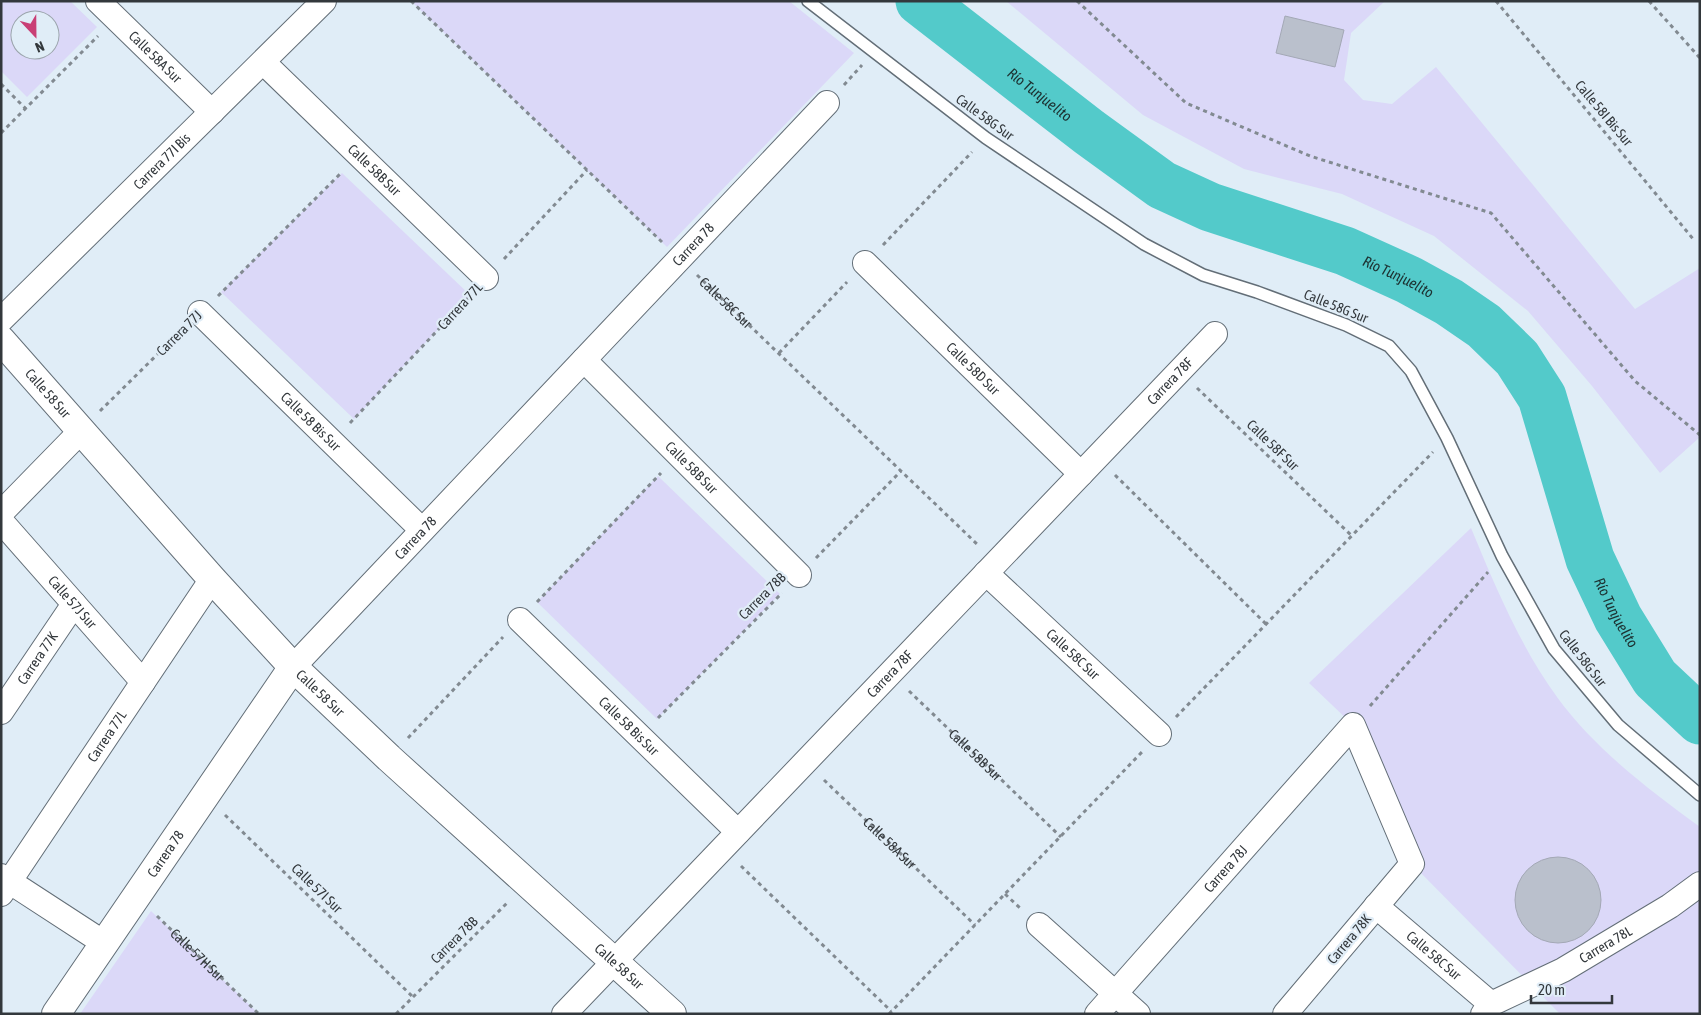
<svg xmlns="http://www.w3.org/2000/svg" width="1701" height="1015" font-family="'Asap Condensed',sans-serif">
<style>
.green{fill:#dbd8f8;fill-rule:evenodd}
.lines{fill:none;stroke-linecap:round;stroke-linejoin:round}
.river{stroke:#53caca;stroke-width:49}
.building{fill:#bac0cc;stroke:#a3a8b5}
.lane-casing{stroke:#636e77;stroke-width:14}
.street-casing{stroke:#636e77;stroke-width:26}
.secondary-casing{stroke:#636e77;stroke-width:30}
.path{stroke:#828a91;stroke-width:3;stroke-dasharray:4 4;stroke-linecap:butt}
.lane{stroke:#fff;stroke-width:11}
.street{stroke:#fff;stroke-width:24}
.secondary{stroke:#fff;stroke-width:28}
.labels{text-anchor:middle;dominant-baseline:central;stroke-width:4.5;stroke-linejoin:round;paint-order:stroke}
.street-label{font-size:14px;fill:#33383c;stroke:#e0edf7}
.water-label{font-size:15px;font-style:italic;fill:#1c3131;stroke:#e0edf7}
</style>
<rect width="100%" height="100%" fill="#e0edf7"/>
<g class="green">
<path d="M1 1H70L97 27 27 97 1 71ZM20 20H50V50H20Z"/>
<path d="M411 1H789L854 53 667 247Z"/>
<path d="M1006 1H1385L1351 33 1344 80 1363 100 1392 104 1436 67 1635 309 1700 268V437L1660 473 1592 386 1528 311 1434 236 1342 194 1244 169 1143 115Z"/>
<path d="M342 173 470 295 354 419 221 292Z"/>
<path d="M658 476 780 594 657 719 537 602Z"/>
<path d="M1471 528C1495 586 1520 646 1557 697 1595 749 1648 789 1700 827V1014H1560L1412 864 1353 725 1309 683Z"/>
<path d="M151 911 259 1014H80Z"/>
</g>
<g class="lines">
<path class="river" id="s1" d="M920 1 1089 132 1162 185 1210 207 1345 251 1409 280 1449 302 1484 326 1517 358 1542 397 1590 559 1618 618 1655 678 1700 720"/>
</g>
<g class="building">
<path d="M1285 16 1344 30 1335 67 1276 53Z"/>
<circle cx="1558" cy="900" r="43"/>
</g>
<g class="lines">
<g class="lane-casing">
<path id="lane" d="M808 1 986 138 1144 244 1203 275 1257 292 1346 325 1389 346 1411 371 1447 438 1502 556 1554 649 1618 725 1700 795"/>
</g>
<g class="street-casing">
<g id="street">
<path id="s6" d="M98 1 212 112"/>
<path id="s7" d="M263 62 486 278"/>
<path id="s8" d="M865 263 1081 474"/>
<path id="s9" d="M200 313 422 530"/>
<path id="s10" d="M1 320 324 1"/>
<path id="s11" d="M584 360 799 575"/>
<path d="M1 513 81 431"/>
<path id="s12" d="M1 521 143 682"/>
<path id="s13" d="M986 573 1159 734"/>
<path id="s14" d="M520 620 738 832"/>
<path id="s15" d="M293 667 827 103"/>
<path id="s16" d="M1 712 74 604"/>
<path d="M1 876 104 943"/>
<path id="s17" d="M1 894 212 579"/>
<path id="s18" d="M1376 906 1491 1004"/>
<path d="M1039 925 1138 1014"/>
<path id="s19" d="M564 1014 1215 334"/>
<path id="s20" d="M1097 1014 1353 725 1412 864 1285 1014"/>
<path id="s21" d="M1483 1014 1491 1004 1563 970 1670 906 1700 884"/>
</g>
</g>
<g class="secondary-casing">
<g id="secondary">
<path id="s22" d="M1 340 212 579 293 667 389 758 672 1014"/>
<path id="s23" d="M56 1014 293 667"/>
</g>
</g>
<g class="path">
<path d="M411 1 662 242"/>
<path d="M1077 1 1186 103 1310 156 1491 213 1635 381 1700 435"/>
<path d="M1496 1 1694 240"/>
<path d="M1649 1 1700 58"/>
<path d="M1 84 26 109"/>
<path d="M844 85 862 65"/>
<path d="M1 133 98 36"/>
<path d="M883 245 972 152"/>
<path d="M504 259 587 170"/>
<path id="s2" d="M697 275 978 545"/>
<path d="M218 296 341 173"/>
<path d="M779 353 847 282"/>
<path d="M1197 388 1352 536"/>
<path d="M100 411 181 331"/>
<path d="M350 423 469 297"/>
<path d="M1115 475 1266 624"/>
<path d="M816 558 901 471"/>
<path d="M537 602 661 473"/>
<path id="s3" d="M909 691 1061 837"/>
<path d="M1370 706 1488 572"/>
<path d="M1176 717 1433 452"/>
<path d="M658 718 782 593"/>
<path d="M408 738 503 637"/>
<path id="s4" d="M824 780 975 925"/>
<path d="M225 815 413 997"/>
<path d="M741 866 891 1011"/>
<path d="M1005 894 1021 909"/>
<path id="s5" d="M157 916 259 1014"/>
<path d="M396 1014 509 901"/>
<path d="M889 1014 1142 752"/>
</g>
<use href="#lane" class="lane"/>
<use href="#street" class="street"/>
<use href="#secondary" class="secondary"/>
</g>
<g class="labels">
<g class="street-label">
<text stroke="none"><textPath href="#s6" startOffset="80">Calle 58A Sur</textPath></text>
<text transform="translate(1604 113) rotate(50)">Calle 58I Bis Sur</text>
<text transform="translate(985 117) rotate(36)">Calle 58G Sur</text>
<text stroke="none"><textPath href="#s10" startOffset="226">Carrera 77I Bis</textPath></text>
<text stroke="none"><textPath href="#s7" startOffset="155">Calle 58B Sur</textPath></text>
<text stroke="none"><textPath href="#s15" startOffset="582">Carrera 78</textPath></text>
<text stroke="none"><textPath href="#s2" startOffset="40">Calle 58C Sur</textPath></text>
<text transform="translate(460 306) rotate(-47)">Carrera 77L</text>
<text transform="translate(1336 306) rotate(22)">Calle 58G Sur</text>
<text transform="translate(179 333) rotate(-45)">Carrera 77J</text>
<text stroke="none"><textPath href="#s8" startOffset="151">Calle 58D Sur</textPath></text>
<text stroke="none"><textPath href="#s19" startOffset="876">Carrera 78F</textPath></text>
<text stroke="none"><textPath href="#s22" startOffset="71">Calle 58 Sur</textPath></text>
<text stroke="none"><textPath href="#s9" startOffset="155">Calle 58 Bis Sur</textPath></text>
<text transform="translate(1273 445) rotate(44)">Calle 58F Sur</text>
<text stroke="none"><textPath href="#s11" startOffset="152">Calle 58B Sur</textPath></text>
<text stroke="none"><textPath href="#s15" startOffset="178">Carrera 78</textPath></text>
<text transform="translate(762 596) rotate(-45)">Carrera 78B</text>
<text stroke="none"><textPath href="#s12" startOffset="108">Calle 57J Sur</textPath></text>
<text stroke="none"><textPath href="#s13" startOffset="119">Calle 58C Sur</textPath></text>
<text stroke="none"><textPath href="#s16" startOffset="65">Carrera 77K</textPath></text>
<text transform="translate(1583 658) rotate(52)">Calle 58G Sur</text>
<text stroke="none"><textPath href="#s19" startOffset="471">Carrera 78F</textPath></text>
<text stroke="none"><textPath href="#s22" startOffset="476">Calle 58 Sur</textPath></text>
<text stroke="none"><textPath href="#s14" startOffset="152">Calle 58 Bis Sur</textPath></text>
<text stroke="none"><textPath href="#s17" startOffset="190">Carrera 77L</textPath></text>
<text stroke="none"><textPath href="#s3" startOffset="92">Calle 58B Sur</textPath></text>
<text stroke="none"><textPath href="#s4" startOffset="91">Calle 58A Sur</textPath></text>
<text stroke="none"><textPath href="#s23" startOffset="194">Carrera 78</textPath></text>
<text stroke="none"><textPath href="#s20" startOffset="194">Carrera 78J</textPath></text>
<text transform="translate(317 888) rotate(44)">Calle 57I Sur</text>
<text transform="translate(1349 939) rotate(-50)">Carrera 78K</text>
<text transform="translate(454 940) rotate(-45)">Carrera 78B</text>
<text stroke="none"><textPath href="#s21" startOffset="142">Carrera 78L</textPath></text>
<text stroke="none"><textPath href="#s5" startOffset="56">Calle 57H Sur</textPath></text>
<text stroke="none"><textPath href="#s18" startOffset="76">Calle 58C Sur</textPath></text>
<text stroke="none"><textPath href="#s22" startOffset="881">Calle 58 Sur</textPath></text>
</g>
<g class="water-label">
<text stroke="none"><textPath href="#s1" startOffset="152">Río Tunjuelito</textPath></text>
<text stroke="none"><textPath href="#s1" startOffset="558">Río Tunjuelito</textPath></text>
<text stroke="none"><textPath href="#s1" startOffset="978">Río Tunjuelito</textPath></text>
</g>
</g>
<rect width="1701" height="1015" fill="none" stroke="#33383c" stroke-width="5"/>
<g transform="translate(35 35) rotate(158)"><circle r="24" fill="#e0edf7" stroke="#9ba5ac"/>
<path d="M0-4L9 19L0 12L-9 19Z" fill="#c93f75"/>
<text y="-8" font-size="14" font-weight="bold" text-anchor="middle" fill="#33383c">N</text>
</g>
<path d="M1531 995v8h81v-8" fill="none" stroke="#33383c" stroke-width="2.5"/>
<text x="1538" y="995" font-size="15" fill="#33383c" stroke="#e0edf7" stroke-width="4" paint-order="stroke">20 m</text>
</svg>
